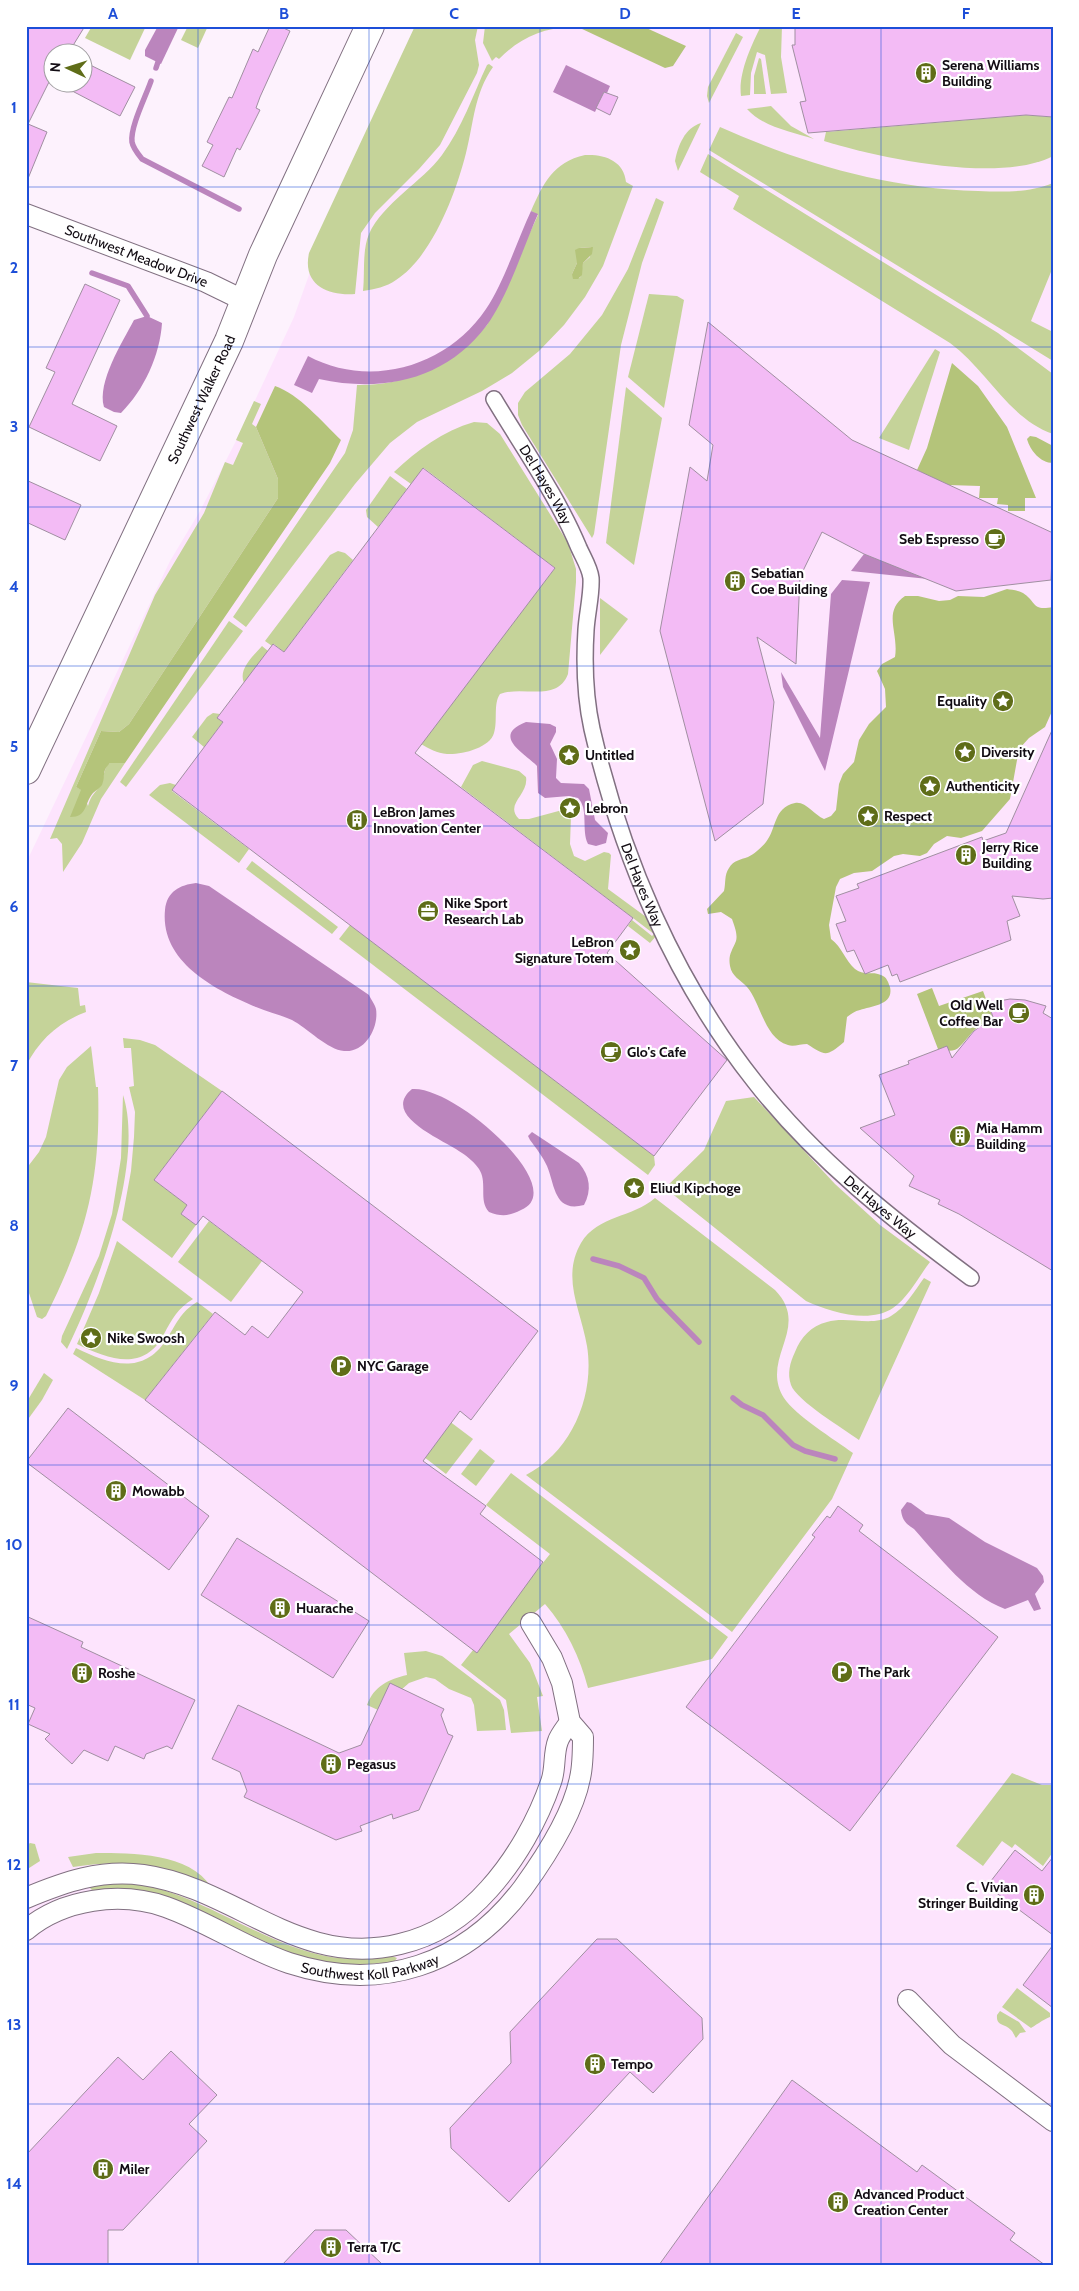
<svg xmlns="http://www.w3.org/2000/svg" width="1079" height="2291" font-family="Cabin,sans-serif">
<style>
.built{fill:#fde4fd}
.green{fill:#c5d399;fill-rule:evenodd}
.forest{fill:#b4c47a}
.water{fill:#bb85bd}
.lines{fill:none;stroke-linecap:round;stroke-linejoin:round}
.stream{stroke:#bb85bd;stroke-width:5.5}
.building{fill:#f3bbf5;stroke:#a08fa1}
.pedestrian-casing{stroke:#817081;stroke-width:18}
.minor-casing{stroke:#817081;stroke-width:22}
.secondary-casing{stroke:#817081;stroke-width:30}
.pedestrian{stroke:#fff;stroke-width:15}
.minor{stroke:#fff;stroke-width:20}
.secondary{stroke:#fff;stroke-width:28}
.grid{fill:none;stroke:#1d4ed8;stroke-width:1;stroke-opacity:0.55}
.labels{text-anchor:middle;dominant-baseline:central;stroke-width:4.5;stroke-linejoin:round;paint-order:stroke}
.poi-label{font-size:14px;font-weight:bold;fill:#120c13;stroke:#fff;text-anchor:start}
.street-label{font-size:14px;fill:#120c13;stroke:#fff}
.neatline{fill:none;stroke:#1d4ed8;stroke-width:2}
.grid-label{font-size:16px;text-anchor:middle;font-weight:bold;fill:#1d4ed8}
</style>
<rect width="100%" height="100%" fill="#fdf2fd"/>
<path class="built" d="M416 26H1053V2265H26V863L170 561 200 511 237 439 294 317 340 188Z"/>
<g class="green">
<path d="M92 26H146L130 60 85 38Z"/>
<path d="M188 26H208L198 48 181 40Z"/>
<path d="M415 26H478L475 40 479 65 477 73 440 145 419 169 375 213 361 233 355 294C328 296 302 285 309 253Z"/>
<path d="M485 26H569L571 27C542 28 520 38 499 59L496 57 492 61 483 43Z"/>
<path d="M761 26H782L781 57 787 93 771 94 765 55 757 52 751 73 750 95 741 96C738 74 751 46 761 26Z"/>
<path d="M736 33 743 37 709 103 707 96 708 87Z"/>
<path d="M759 58 761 59 766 94H754V76Z"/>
<path d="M489 64 493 67C474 94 474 122 466 153 456 193 432 257 396 280 386 287 375 289 363 291 365 274 362 250 369 234 383 203 422 182 442 155 462 128 473 95 487 65Z"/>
<path d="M771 106 791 126 814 139C792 132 763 127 747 109Z"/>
<path d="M1026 115 1053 117V156C1000 184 879 158 824 141L826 132Z"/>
<path d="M701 123 678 171 675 161C678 145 685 128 701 123Z"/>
<path d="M720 127C804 164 885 188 978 191 1003 192 1029 193 1053 183V267L1031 321 1053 332V361L709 150Z"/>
<path d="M708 154 998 333 1053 374V434C1008 418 987 370 950 343L733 209 739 196 700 172Z"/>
<path d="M585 155C605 154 624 161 626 182L633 186 603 266 585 297 564 325 539 351 512 373 482 391 417 422 390 443 355 484 246 627 233 617 345 453 353 430 357 385C408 386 453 363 487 325L538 215 531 211C543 184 553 162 585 155ZM591 247 590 257 583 263 580 278 572 274 577 263 579 248Z"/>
<path d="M656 198 664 202 642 263 621 345 594 534 592 538 522 425 518 415V403L525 392 570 354 602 315 628 269Z"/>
<path d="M649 294 677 296 684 300 664 408 628 377Z"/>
<path d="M935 349 940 352 909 450 879 438Z"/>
<path d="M626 387 662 418 634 565 606 543Z"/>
<path d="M254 401 261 404 252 424 256 427 278 479V498L129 724 119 732 101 731 76 787 82 790 88 806C91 794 95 794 100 785 107 772 102 757 125 763L101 799 82 843 63 872 62 844 57 838 50 839 155 595 204 513 225 462 233 465 243 443 236 440Z"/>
<path d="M474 422 487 423 500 434 568 543 576 569V582L568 674C557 703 523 685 500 694 493 704 498 721 494 733 490 748 461 755 447 754 437 753 429 749 421 744L555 568 424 468 411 484 394 472C417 450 443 431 474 422Z"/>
<path d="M390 476 407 489 378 527 367 517 366 510Z"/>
<path d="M338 551 345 553 353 560 284 652 274 644 272 646 265 641 330 555Z"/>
<path d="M600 598 628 619 600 655Z"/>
<path d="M229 621 243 631 126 787 120 782Z"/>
<path d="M262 646 268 651 244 683C238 669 253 656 262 646Z"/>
<path d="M213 713 220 714 217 718 223 722 204 747 192 737 207 717Z"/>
<path d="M482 761 519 771 526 777C529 795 504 804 519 819H529L566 809 571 816 570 844 574 856 585 861 604 852 609 853 611 855 608 889 653 922 657 935 650 943 628 926 632 920 652 936 654 934 461 787 473 765Z"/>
<path d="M170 783 176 785 172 791 249 849 239 863 149 795 160 785Z"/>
<path d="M252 861 338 927 332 934 246 869Z"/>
<path d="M350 925 654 1156 655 1165 648 1175 339 939Z"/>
<path d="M26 982 78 988 80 1006 85 1005 86 1012C59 1022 39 1040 26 1066Z"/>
<path d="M123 1038 140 1040 155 1045 222 1091 154 1180 187 1205 181 1214 196 1225 172 1258 122 1220 131 1171 134 1137 135 1112 129 1087 134 1086 131 1048H124Z"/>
<path d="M91 1046 96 1087H98C101 1179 87 1234 46 1316L42 1319 37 1317 26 1284V1169L39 1152 46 1137 59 1080 67 1067Z"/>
<path d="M123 1095C145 1162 97 1288 67 1349L61 1342 62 1336 99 1256 112 1214 121 1158Z"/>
<path d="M754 1097 835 1184 880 1225 930 1262C919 1276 908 1298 893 1308 869 1324 830 1312 806 1301L665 1188 704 1150 726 1101Z"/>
<path d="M655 1198 775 1290C812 1328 759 1358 784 1398 795 1415 835 1440 853 1453L832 1499 732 1632 526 1475C572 1452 595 1395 587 1346 581 1310 561 1278 581 1243 598 1215 632 1218 655 1198Z"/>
<path d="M209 1221 262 1261 231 1302 178 1262Z"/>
<path d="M117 1241 193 1299C178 1308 172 1319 164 1334 144 1373 108 1359 77 1344L99 1293Z"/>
<path d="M924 1278 931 1282 859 1440C844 1429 797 1401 791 1385 787 1373 790 1363 795 1352 801 1337 811 1326 827 1322 847 1316 873 1327 891 1316 905 1308 915 1290 924 1278Z"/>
<path d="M197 1302 213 1314 145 1400 73 1354 76 1348C107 1363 142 1377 166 1340 176 1325 180 1312 197 1302Z"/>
<path d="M44 1373 53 1380 42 1400 26 1422V1403Z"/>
<path d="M392 1378 473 1439 446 1474 366 1412Z"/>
<path d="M480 1449 495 1461 476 1486 461 1474Z"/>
<path d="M511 1473 728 1637 712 1659 588 1688C580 1657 566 1628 545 1604L509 1634 530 1663 543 1696 537 1697 542 1731 511 1733 506 1700 461 1665 550 1554 486 1505Z"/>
<path d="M426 1651 442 1656 500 1700 504 1710 506 1730 477 1731 474 1705 471 1698 449 1689 435 1679 426 1677 409 1683 378 1710 367 1705C374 1686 389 1679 407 1675L404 1653Z"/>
<path d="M1012 1773 1042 1785H1053V1852L1043 1866 1015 1844 1012 1848 1002 1841 983 1866 956 1846Z"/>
<path d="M30 1843 35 1844 40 1861 26 1870V1846Z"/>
<path d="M96 1853C132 1853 190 1853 211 1887 160 1865 129 1859 73 1867L68 1857Z"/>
<path d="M134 1883C205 1895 262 1945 331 1957 352 1960 372 1958 392 1956L397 1958 394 1962 348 1966 310 1959 290 1953 179 1902 93 1891 90 1888 94 1884Z"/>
<path d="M1017 1988 1050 2013V2017C1044 2019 1033 2027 1031 2028L1002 2007Z"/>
<path d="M1000 2011 1019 2022 1026 2032 1020 2033 1016 2038C1014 2035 1013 2032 1011 2030 1005 2023 996 2027 997 2015Z"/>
</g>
<g class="forest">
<path d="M569 26H642L686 46 673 66 665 68 580 28Z"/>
<path d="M593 247 592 254 583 263 582 275 578 279H573L572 274 577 263 575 250 579 248Z"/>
<path d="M952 363 978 386 1007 427 1036 498H1025V511H1008V505L997 504 998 498H979L980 486 948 485 917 470 927 448Z"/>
<path d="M275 386C299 394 322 422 341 440L330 463 125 763H110C101 772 106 776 102 785 100 788 96 790 93 793 84 803 88 817 70 817L81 790 76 787 101 731 119 732 129 724 278 498V479L256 427Z"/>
<path d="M1030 436 1036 437 1053 446V463C1040 463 1030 450 1027 439Z"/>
<path d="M1007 589C1012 590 1018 590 1023 593 1037 602 1031 611 1053 607V709L1045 727 1029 738 1019 749 1010 799 982 831 961 838 947 836 934 844 927 853 920 856 903 854 894 856 872 871 854 873 840 879 836 887 829 925 831 939C842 947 845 960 855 969 863 976 873 971 881 975 887 977 888 982 890 987 894 1005 872 1006 860 1010 855 1011 851 1014 847 1017L844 1042C826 1057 826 1056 807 1044 801 1044 793 1047 788 1045 764 1038 761 1003 747 987 740 979 732 977 730 966 728 955 732 951 736 941 738 934 734 925 732 919L721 912 708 914 707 909 724 891C726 883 724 875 729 868 734 860 740 860 748 857 755 854 762 847 766 842 777 828 773 808 795 803 806 801 814 815 824 819L831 816 836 810 839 784 843 774 854 762 859 740 869 724 886 707 885 689 877 671 882 664 895 657C899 632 882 612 905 596H918L939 601 950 600 958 596 984 597Z"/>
<path d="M932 988 939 1006 983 991 993 1018C984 1022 976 1027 970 1035 958 1048 958 1054 938 1049L917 994Z"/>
</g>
<g class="water">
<path d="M158 26H179L161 64 145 56V50Z"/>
<path d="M566 65 610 86 607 93 604 92 595 112 553 92Z"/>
<path d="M531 211 538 214C523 248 508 296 487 325 446 380 383 393 319 379L312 393 294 385 308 356C370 389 447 367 486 309 504 282 517 241 531 211Z"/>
<path d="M147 316 162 323C160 355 144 390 121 413L114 412 104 407C97 382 122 343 134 320Z"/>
<path d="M864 554 928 579 851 571Z"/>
<path d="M842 580 870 582 825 771 783 687 781 672 820 738 831 594Z"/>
<path d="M526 722 550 724 556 727V732L550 744 557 759 556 778 561 783 584 784 589 789 595 820 608 833 606 843 596 846 588 844C581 830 589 809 578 798L569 796 545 798 538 793 537 766C526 754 490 736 526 722Z"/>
<path d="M196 883 209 886 369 995C371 1000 375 1004 376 1009 379 1028 365 1053 344 1051 328 1050 307 1028 292 1020 281 1015 268 1012 256 1007 215 990 160 962 165 910 167 891 180 885 196 883Z"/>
<path d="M412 1089C454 1085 572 1189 521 1210 509 1216 502 1217 489 1212 478 1200 488 1183 479 1169 475 1163 468 1157 462 1153 447 1141 379 1116 412 1089Z"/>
<path d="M532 1132 579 1163C590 1176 592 1190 584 1205 554 1213 555 1185 547 1166 543 1157 536 1148 530 1140L528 1136Z"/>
<path d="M907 1502 911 1503 926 1514 949 1518 985 1542 1037 1568 1043 1576 1044 1582 1035 1594 1041 1609 1034 1611 1028 1600 1005 1609C968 1595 940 1558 914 1529 906 1524 902 1520 901 1510Z"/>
</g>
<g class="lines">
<g class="stream">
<path d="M156 68 160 56"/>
<path d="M151 81C146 96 130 127 132 142 133 148 138 154 142 159L239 209"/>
<path d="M92 273 128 286 147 316"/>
<path d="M593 1259 619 1266 644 1278 657 1299 699 1342"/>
<path d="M733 1398 742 1405 763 1415 793 1445 805 1451 835 1459"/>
</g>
</g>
<g class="building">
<path d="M26 26H85L69 52H52V76L28 124 47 132 27 181Z"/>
<path d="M270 26H279L290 31 260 97 256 108 260 110 240 150 237 148 224 177 202 166 213 145 207 142 229 97 232 98 253 49 258 52Z"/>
<path d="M795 26H1053V117L1026 115 808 133 800 102 806 101 792 45H795Z"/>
<path d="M82 61 135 87 120 116 55 82H82Z"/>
<path d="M604 92 618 97 610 115 596 108Z"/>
<path d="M85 284 120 300 72 404 117 426 100 461 29 427 55 372 46 368Z"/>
<path d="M708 322 852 440 1053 533 1051 580 956 591 864 554 822 532 800 577 796 664 757 637 774 702 763 804 715 841 660 631 690 467 707 481 713 445 689 425Z"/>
<path d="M423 468 555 568 415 753 633 918 607 953 727 1060 654 1156 172 790 223 722 217 718 273 644 284 652Z"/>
<path d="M26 480 81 505 65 540 26 522Z"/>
<path d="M1053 728V898L1043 899 1012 896 1020 916 1007 921 1011 940 900 982 897 974 892 976 888 965 865 974 854 950 847 952 836 924 846 921 836 896 859 888 857 884 982 837 983 841 1006 833Z"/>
<path d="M1010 999 1025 1000 1046 1006 1043 1013 1053 1019V1271L959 1214 938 1204 940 1200 909 1186 914 1176 860 1128 895 1115 879 1075 909 1064 908 1061 947 1046 952 1058 974 1031 993 1017 988 1003Z"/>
<path d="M222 1091 538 1331 471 1420 460 1411 423 1461 486 1506 480 1514 543 1562 477 1653 145 1400 215 1312 245 1335 252 1326 268 1338 303 1292 203 1216 196 1225 181 1214 187 1205 154 1180Z"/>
<path d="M68 1408 209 1516 169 1570 26 1462Z"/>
<path d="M838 1506 863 1525 859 1531 998 1637 850 1831 686 1707 815 1537 812 1535 827 1516 830 1518Z"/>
<path d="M237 1538 369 1621 333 1678 201 1595Z"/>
<path d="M26 1616 83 1642 81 1647 195 1700 172 1749 167 1746 146 1754 144 1759 115 1746 108 1761 84 1750 72 1764 45 1739 50 1734 28 1724 35 1708 26 1704Z"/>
<path d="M390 1683 444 1709 441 1715 448 1734 453 1736 419 1810 393 1819 392 1814 360 1826 362 1831 336 1840 244 1797 247 1791 240 1772 212 1759 238 1705 339 1753 361 1745Z"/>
<path d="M1015 1850 1042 1871 1053 1857V1935L987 1886Z"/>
<path d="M597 1939H617L702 2018 703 2039 653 2093 630 2072 509 2202 451 2148 450 2128 511 2063 510 2032Z"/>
<path d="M1053 1945V2008L1023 1985Z"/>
<path d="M171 2051 217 2095 189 2124 207 2141 123 2230H108V2265H26V2155L118 2057 143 2080Z"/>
<path d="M792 2080 917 2172 922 2165 1015 2233 1010 2240 1045 2265H659Z"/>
<path d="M315 2230H346L383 2265H282Z"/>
</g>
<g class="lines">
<g class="pedestrian-casing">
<g id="pedestrian">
<path id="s1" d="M494 399C523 448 557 495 579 548 583 557 590 568 591 578 592 594 587 613 586 630 584 662 585 697 592 729 621 855 674 980 755 1082 815 1159 893 1220 971 1278"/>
</g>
</g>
<g class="minor-casing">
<g id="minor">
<path id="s2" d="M26 214 206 282 245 301"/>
<path d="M26 1898C64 1882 101 1869 143 1875 236 1888 299 1969 400 1944 435 1936 465 1916 489 1889 516 1859 538 1820 551 1782 556 1769 553 1754 558 1741 560 1735 566 1728 570 1722"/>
<path id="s3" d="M26 1930C63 1899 120 1891 166 1907 208 1922 247 1949 289 1963 381 1993 465 1965 523 1888 544 1859 573 1814 580 1778 583 1765 583 1751 583 1737L570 1722 562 1683 552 1658 531 1623"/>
<path d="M908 2000 952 2045 1053 2121"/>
</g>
</g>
<g class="secondary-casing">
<g id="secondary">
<path id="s4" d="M26 770 229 341 263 255 370 26"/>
</g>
</g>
<use href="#pedestrian" class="pedestrian"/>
<use href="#minor" class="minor"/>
<use href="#secondary" class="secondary"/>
</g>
<path class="grid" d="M198 26V2265M369 26V2265M540 26V2265M710 26V2265M881 26V2265M26 187H1053M26 347H1053M26 507H1053M26 666H1053M26 826H1053M26 986H1053M26 1146H1053M26 1305H1053M26 1465H1053M26 1625H1053M26 1784H1053M26 1944H1053M26 2104H1053"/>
<defs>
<g id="building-disc" transform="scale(1.125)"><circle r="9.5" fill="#5f6d18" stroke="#fff"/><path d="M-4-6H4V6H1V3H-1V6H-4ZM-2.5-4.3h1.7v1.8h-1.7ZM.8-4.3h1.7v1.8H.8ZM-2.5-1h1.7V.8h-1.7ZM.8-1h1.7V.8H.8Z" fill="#fff"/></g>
<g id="cafe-disc" transform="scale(1.125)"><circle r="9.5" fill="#5f6d18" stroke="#fff"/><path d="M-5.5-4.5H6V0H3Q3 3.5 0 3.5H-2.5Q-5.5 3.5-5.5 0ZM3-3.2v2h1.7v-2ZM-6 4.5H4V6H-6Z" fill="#fff"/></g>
<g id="sight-disc" transform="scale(1.125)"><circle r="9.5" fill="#5f6d18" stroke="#fff"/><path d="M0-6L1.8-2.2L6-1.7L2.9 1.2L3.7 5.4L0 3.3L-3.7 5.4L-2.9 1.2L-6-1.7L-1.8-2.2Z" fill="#fff"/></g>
<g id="office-disc" transform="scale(1.125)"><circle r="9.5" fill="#5f6d18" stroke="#fff"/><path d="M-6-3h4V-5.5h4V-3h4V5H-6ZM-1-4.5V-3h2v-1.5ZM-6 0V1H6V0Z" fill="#fff"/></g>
<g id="parking-disc" transform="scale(1.125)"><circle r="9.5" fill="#5f6d18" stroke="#fff"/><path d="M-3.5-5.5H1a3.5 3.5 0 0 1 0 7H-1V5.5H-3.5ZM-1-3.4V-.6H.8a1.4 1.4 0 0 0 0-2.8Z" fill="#fff"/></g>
</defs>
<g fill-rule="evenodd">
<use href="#building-disc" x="926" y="73"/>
<use href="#cafe-disc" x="995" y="539"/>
<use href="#building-disc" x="735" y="581"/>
<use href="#sight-disc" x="1003" y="701"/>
<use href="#sight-disc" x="965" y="752"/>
<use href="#sight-disc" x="569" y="755"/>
<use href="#sight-disc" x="930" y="786"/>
<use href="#sight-disc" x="570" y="808"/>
<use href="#sight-disc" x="868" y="816"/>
<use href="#building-disc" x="357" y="820"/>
<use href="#building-disc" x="966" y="855"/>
<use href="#office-disc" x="428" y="911"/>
<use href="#sight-disc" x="630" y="950"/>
<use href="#cafe-disc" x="1019" y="1013"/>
<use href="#cafe-disc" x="611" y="1052"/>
<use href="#building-disc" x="960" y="1136"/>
<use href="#sight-disc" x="634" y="1188"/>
<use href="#sight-disc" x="91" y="1338"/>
<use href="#parking-disc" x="341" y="1366"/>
<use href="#building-disc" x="116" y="1491"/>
<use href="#building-disc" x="280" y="1608"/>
<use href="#parking-disc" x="842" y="1672"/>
<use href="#building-disc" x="82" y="1673"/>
<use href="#building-disc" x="331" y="1764"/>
<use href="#building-disc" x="1034" y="1895"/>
<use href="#building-disc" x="595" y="2064"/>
<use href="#building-disc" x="103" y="2169"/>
<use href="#building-disc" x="838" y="2202"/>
<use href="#building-disc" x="331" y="2247"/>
</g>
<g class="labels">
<g class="poi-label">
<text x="942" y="65">Serena Williams<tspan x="942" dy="16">Building</tspan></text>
<text x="979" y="539" text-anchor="end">Seb Espresso</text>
<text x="751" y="573">Sebatian<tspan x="751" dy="16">Coe Building</tspan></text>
<text x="987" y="701" text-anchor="end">Equality</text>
<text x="981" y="752">Diversity</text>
<text x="585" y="755">Untitled</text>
<text x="946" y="786">Authenticity</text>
<text x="586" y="808">Lebron</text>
<text x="373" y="812">LeBron James<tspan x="373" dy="16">Innovation Center</tspan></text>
<text x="884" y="816">Respect</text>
<text x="982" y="847">Jerry Rice<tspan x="982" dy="16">Building</tspan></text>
<text x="444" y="903">Nike Sport<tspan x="444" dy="16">Research Lab</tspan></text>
<text x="614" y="942" text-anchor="end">LeBron<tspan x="614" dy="16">Signature Totem</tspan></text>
<text x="1003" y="1005" text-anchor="end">Old Well<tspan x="1003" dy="16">Coffee Bar</tspan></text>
<text x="627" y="1052">Glo's Cafe</text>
<text x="976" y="1128">Mia Hamm<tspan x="976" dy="16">Building</tspan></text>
<text x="650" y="1188">Eliud Kipchoge</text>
<text x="107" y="1338">Nike Swoosh</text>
<text x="357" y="1366">NYC Garage</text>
<text x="132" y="1491">Mowabb</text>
<text x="296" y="1608">Huarache</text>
<text x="858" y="1672">The Park</text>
<text x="98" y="1673">Roshe</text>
<text x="347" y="1764">Pegasus</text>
<text x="1018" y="1887" text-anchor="end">C. Vivian<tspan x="1018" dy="16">Stringer Building</tspan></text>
<text x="611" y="2064">Tempo</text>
<text x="119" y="2169">Miler</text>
<text x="854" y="2194">Advanced Product<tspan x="854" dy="16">Creation Center</tspan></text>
<text x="347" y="2247">Terra T/C</text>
</g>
<g class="street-label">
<text stroke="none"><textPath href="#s2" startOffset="118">Southwest Meadow Drive</textPath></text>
<text stroke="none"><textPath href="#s4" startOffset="410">Southwest Walker Road</textPath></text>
<text stroke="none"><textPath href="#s1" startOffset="100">Del Hayes Way</textPath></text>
<text stroke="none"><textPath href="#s1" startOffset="520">Del Hayes Way</textPath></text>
<text stroke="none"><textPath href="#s1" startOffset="925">Del Hayes Way</textPath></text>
<text stroke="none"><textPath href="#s3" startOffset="366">Southwest Koll Parkway</textPath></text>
</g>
</g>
<rect width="1079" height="2291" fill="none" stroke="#ffffff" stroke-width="55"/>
<g transform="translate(68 68) rotate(274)"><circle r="24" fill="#ffffff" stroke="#a09ea1"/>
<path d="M0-4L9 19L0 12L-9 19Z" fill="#5f6d18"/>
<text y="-8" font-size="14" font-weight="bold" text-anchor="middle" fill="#120c13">N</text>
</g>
<rect x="28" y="28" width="1024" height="2236" class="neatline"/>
<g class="grid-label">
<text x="113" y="19">A</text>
<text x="284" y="19">B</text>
<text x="454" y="19">C</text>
<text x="625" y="19">D</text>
<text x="796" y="19">E</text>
<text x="966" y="19">F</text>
<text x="14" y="113">1</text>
<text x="14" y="273">2</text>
<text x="14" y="432">3</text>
<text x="14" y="592">4</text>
<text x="14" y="752">5</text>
<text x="14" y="912">6</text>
<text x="14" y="1071">7</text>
<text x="14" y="1231">8</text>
<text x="14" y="1391">9</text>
<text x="14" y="1550">10</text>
<text x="14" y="1710">11</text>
<text x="14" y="1870">12</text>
<text x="14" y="2030">13</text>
<text x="14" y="2189">14</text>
</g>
</svg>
